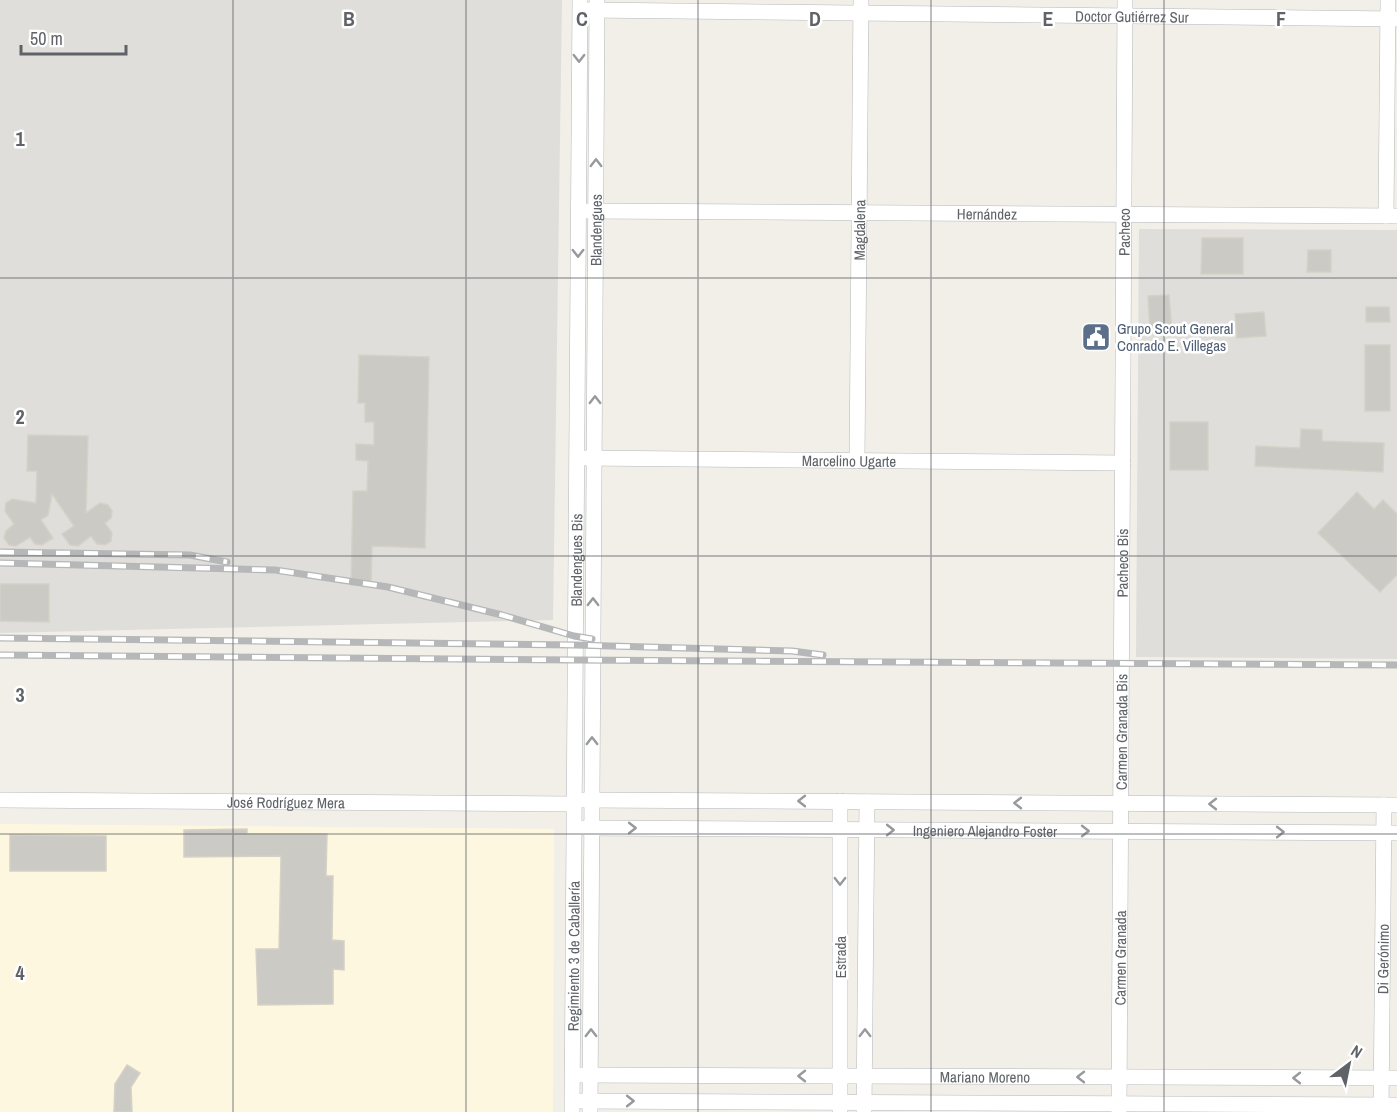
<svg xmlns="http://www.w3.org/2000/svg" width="1397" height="1112" font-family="'Archivo Narrow',sans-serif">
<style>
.commercial{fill:#fef7e0}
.industrial{fill:#e0deda}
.building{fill:#cccac5;stroke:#d6d1c6;stroke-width:1.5}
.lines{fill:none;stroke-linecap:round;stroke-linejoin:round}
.minor-casing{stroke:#b5b8bc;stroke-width:16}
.minor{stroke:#fff;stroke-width:15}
.rail-casing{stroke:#b6b7b8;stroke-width:7}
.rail{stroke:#fff;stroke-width:4.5;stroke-dasharray:14;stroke-linecap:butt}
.oneway{stroke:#979a9d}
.grid{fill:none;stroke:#5f6368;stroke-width:1.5;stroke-opacity:0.55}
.labels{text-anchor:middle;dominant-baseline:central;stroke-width:5;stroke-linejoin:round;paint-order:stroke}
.street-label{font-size:15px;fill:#5f6368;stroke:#fff}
.service-label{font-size:15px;fill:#4e5e75;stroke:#fff;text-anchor:start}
.grid-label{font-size:20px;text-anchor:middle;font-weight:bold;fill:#5f6368;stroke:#fff;stroke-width:5;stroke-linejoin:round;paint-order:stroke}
</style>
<rect width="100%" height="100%" fill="#f1efe8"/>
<path class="commercial" d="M0 824 554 829 553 1112H0Z"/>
<g class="industrial">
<path d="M0 0H562L553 620 0 633Z"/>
<path d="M1139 229 1397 230V659L1136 657Z"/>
</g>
<g class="building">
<path d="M1202 238H1243V274H1201Z"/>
<path d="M1308 250H1331V272H1307Z"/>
<path d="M1169 295 1172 332 1150 333 1148 296Z"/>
<path d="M1366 307H1389L1390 322H1366Z"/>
<path d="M1264 312 1266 336 1237 338 1235 314Z"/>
<rect x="1365" y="345" width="25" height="66"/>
<path d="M359 355 429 357 425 548 372 546 371 585H351L353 491H367L368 461 356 460V444L374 445V422H365V403H358Z"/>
<rect x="1170" y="422" width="38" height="48"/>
<path d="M1301 429 1322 430V441L1384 443 1383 472 1255 466 1256 446 1300 448Z"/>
<path d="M28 435 88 436 86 513 100 503 108 505 112 511 111 518 105 523 112 533 111 541 105 545 97 544 91 536 78 546 70 545 62 534 74 526 52 494 48 515 41 520 53 538 42 545 35 544 30 537 16 546 9 545 4 538 6 531 14 524 5 511 6 503 12 499 36 503 37 471H27Z"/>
<path d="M1357 492 1374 509 1383 500 1397 514V575L1380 592 1318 533Z"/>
<path d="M0 584H49V622L0 621Z"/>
<path d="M247 829V834H327L326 876H333L332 940 344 941V970L333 969V1004L258 1005 256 949H279L281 856 184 857V830Z"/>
<path d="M10 835 106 836V871H10Z"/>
<path d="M127 1065 140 1073 131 1087 132 1112H114L115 1084Z"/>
</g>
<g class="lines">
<g class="minor-casing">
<g id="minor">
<path id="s1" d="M589 10 1397 19"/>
<path id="s2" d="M587 211 1397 216"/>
<path d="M1386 216 1388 0"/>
<path id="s3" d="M585 458 1123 463"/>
<path id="s4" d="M857 461 861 0"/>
<path id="s5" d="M0 800 573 804"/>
<path d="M583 800 1397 805"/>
<path d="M840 801V1110"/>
<path id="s6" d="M583 828 1397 833"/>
<path id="s7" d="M581 1075 1397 1078"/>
<path d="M581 1101 1397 1105"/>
<path id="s8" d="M572 1112 580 0"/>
<path id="s9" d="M590 1112 597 0"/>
<path d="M864 1112 867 802"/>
<path id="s10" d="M1119 1112 1125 0"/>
<path id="s11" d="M1381 1112 1384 805"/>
</g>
</g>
<use href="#minor" class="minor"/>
<g class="rail-casing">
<g id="rail">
<path d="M0 552 190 555 227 562"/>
<path d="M0 563 275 570 388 587 502 615 574 636 592 639"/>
<path d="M0 638 575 645 792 651 823 655"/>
<path d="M0 655 575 660 1397 665"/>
</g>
</g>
<use href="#rail" class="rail"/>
</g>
<defs><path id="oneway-chevron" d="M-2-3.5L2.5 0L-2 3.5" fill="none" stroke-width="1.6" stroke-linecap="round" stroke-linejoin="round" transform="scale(1.5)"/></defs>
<g class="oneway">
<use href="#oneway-chevron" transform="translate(579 58) rotate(90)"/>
<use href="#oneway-chevron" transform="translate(596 163) rotate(-90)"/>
<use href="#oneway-chevron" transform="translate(578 253) rotate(90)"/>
<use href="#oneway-chevron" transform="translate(595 400) rotate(-90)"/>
<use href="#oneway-chevron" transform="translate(593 602) rotate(-90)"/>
<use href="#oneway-chevron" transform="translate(592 741) rotate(-90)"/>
<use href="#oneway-chevron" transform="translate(802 801) rotate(-180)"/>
<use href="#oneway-chevron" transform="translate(1018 803) rotate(-180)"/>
<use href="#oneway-chevron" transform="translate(1213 804) rotate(-180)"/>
<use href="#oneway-chevron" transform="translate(632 828)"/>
<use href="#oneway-chevron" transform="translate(890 830)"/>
<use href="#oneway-chevron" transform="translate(1085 831)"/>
<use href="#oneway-chevron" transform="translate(1280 832)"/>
<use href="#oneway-chevron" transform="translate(840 881) rotate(90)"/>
<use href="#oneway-chevron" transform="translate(591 1033) rotate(-90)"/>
<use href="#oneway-chevron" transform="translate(865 1033) rotate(-90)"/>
<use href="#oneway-chevron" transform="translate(802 1076) rotate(-180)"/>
<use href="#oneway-chevron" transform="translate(1081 1077) rotate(-180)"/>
<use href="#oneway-chevron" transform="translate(1297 1078) rotate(-180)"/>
<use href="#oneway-chevron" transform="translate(630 1101)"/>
</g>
<path class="grid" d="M233 0V1112M466 0V1112M698 0V1112M931 0V1112M1164 0V1112M0 278H1397M0 556H1397M0 834H1397"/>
<defs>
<g id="civic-square" transform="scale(1.5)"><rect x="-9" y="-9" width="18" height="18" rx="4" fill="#5c6f8a" stroke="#fff"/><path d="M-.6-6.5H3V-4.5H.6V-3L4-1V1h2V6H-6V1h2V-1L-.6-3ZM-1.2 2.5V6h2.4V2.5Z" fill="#fff"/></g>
</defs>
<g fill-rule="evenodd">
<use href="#civic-square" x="1096" y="337"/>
</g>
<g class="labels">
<g class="street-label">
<text stroke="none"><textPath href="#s1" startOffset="543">Doctor Gutiérrez Sur</textPath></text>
<text stroke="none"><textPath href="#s2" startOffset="400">Hernández</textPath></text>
<text stroke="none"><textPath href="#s9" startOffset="882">Blandengues</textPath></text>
<text stroke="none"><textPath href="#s4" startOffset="231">Magdalena</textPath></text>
<text stroke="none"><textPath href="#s10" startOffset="880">Pacheco</textPath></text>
<text stroke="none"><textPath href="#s3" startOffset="264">Marcelino Ugarte</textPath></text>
<text stroke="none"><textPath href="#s8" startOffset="552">Blandengues Bis</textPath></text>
<text stroke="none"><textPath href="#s10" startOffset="549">Pacheco Bis</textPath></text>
<text stroke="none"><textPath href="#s10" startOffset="380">Carmen Granada Bis</textPath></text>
<text stroke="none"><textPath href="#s5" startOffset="286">José Rodríguez Mera</textPath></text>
<text stroke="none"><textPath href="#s6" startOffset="402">Ingeniero Alejandro Foster</textPath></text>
<text stroke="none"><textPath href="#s8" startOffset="156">Regimiento 3 de Caballería</textPath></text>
<text transform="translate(840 957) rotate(-90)">Estrada</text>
<text stroke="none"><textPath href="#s10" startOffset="154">Carmen Granada</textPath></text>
<text stroke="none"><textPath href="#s11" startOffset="153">Di Gerónimo</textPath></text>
<text stroke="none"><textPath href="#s7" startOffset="404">Mariano Moreno</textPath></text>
</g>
<g class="service-label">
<text x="1117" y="328">Grupo Scout General<tspan x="1117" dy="17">Conrado E. Villegas</tspan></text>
</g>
</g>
<g class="grid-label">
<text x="349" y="26">B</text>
<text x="582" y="26">C</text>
<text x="815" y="26">D</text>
<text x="1048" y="26">E</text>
<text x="1281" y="26">F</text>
<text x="20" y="146">1</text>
<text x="20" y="424">2</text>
<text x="20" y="702">3</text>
<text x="20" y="980">4</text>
</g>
<g transform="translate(1349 1064) rotate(32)" stroke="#ffffff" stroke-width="4.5" paint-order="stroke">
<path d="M0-4.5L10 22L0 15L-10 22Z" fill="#5f6368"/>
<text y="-9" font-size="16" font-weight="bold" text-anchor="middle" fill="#5f6368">N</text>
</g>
<path d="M21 45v9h105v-9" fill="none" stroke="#5f6368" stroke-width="3"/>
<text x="30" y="45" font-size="18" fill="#5f6368" stroke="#ffffff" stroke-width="4.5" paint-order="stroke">50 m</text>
</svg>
